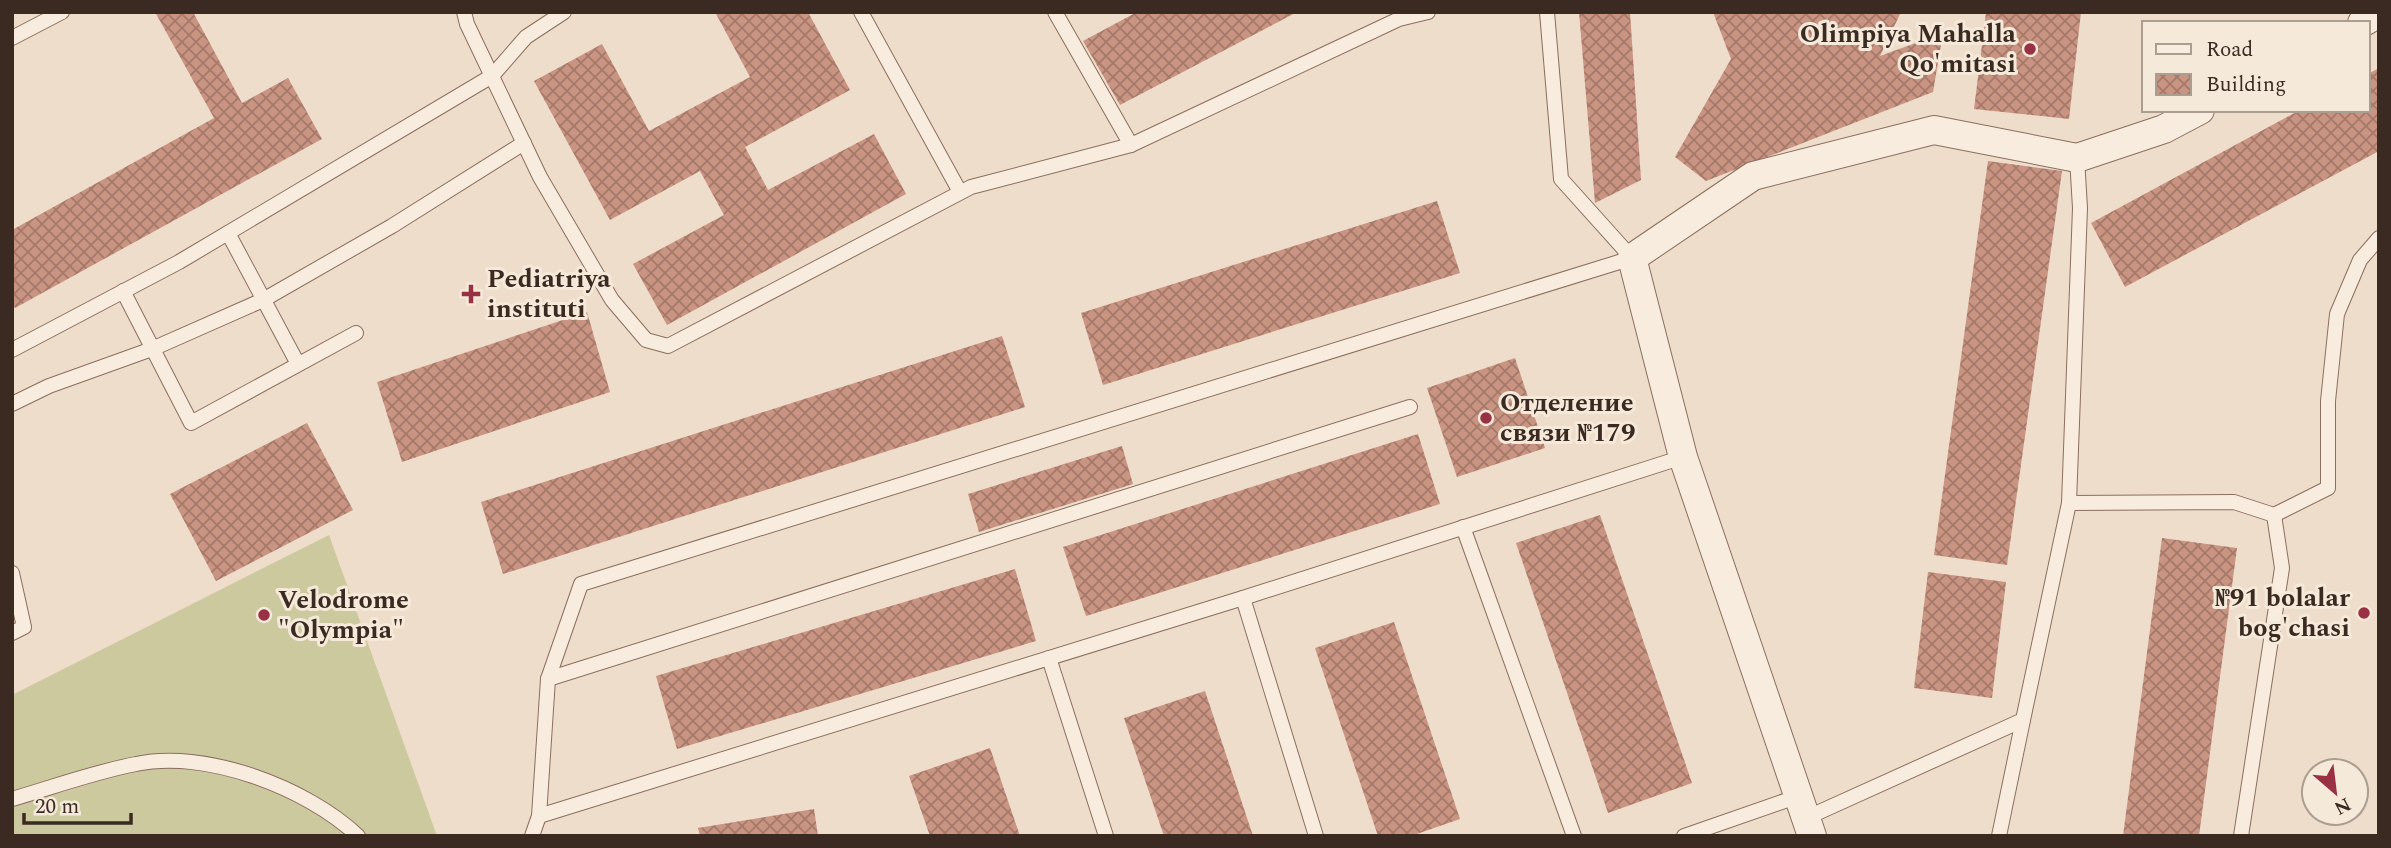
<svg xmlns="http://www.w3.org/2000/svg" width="2391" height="848" font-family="Spectral,serif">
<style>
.garden{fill:#ccc99e}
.building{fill:url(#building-cross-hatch)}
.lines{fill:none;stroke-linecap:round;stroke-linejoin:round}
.lane-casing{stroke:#8a6e5f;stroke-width:16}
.street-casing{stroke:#8a6e5f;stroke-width:30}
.lane{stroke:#f8ecde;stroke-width:14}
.street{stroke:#f8ecde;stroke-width:28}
.poi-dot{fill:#973143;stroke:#f5e9da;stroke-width:2.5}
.labels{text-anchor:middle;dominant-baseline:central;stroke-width:6;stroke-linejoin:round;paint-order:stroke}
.poi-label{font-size:26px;font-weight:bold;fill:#3b2a22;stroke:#f5e9da;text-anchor:start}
</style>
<defs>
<pattern id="building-cross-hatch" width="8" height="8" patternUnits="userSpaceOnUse" patternTransform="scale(1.75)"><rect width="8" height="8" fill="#ca9482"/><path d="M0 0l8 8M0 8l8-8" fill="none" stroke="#a5796a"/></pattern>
</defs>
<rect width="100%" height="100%" fill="#eeddca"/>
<path class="garden" d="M329 535 437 836H12V695Z"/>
<g class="building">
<path d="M155 12H193L242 103 288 78 322 139 15 308 12 303V230L214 118Z"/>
<path d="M715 12H808L850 90 745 147 768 190 874 134 906 194 667 325 633 264 724 215 700 171 610 220 534 81 602 44 649 131 750 77Z"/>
<path d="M1137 12H1297L1120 105 1083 41Z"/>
<path d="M1579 12H1630L1641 180 1595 203Z"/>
<path d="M1713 12H1901L1880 56 1943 33 1933 92 1706 181 1675 157 1731 59Z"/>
<path d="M1986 12H2081L2069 119 1974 109Z"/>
<path d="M2379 68V151L2125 287 2091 223 2300 110H2368V74Z"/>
<path d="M1988 161 2062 171 2007 565 1934 555Z"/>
<path d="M1437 201 1460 273 1103 385 1081 313Z"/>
<path d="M587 312 610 392 402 462 377 382Z"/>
<path d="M1002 336 1025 407 503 574 481 502Z"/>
<path d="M1515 358 1545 448 1457 477 1427 388Z"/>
<path d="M307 423 353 510 216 581 170 494Z"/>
<path d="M1418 434 1440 504 1086 616 1063 547Z"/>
<path d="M1122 446 1133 484 979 532 968 494Z"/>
<path d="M1600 515 1692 783 1608 813 1516 543Z"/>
<path d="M2162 538 2237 548 2199 836H2123Z"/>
<path d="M1015 569 1036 641 677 749 656 676Z"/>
<path d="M1928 572 2006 582 1992 698 1914 688Z"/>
<path d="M1394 622 1460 819 1411 836H1378L1315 648Z"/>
<path d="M1205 691 1253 836H1164L1124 718Z"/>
<path d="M990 748 1020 836H930L909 776Z"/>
<path d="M814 809 818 836H700L698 828Z"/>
</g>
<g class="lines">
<g class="lane-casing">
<g id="lane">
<path d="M464 12 467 24 540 177 612 300 646 340 668 346 971 187 1131 145 1399 19 1428 12"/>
<path d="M861 12 960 192"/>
<path d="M1055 12 1131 145"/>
<path d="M12 38 62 12"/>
<path d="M228 233 298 364"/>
<path d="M123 291 191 423 356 333"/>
<path d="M12 350 179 262 492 76 526 37 564 12"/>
<path d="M12 404 49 386 152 349 263 300 392 226 524 143"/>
<path d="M2069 503 2234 502 2274 515 2282 568 2241 836"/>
<path d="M2274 515 2328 488V401L2337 314 2360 260 2379 238"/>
<path d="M1463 527 1574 836"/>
<path d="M12 573 24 627 12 633"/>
<path d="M1243 598 1316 836"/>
<path d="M1049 658 1106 836"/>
<path d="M548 679 1410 407"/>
<path d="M12 799C53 787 94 772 136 764 206 749 307 788 358 836"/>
<path d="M539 816 1243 598 1683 457"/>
<path d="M1806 818 2023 720 2069 503 2080 208 2077 158"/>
<path d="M532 836 539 816 548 679 581 584 1632 258 1561 179 1547 12"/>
<path d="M1684 836 1799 796"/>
<path d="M1999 836 2023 720"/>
</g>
</g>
<g class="street-casing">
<g id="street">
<path d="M2362 23 2379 13"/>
<path d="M1812 836 1683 457 1632 258 1753 176 1934 130 2077 158 2164 129 2200 110"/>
</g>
</g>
<use href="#lane" class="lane"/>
<use href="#street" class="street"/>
</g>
<g class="poi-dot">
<circle cx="2030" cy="49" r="7"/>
<path d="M467.5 283.5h7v7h7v7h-7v7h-7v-7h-7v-7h7z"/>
<circle cx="1486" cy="418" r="7"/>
<circle cx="2364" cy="613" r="7"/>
<circle cx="264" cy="615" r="7"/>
</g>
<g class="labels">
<g class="poi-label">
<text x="2016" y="34" text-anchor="end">Olimpiya Mahalla<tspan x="2016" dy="30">Qo'mitasi</tspan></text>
<text x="487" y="279">Pediatriya<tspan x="487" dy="30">instituti</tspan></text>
<text x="1500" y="403">Отделение<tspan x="1500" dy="30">связи №179</tspan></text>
<text x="2350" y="598" text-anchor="end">№91 bolalar<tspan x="2350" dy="30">bog'chasi</tspan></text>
<text x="278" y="600">Velodrome<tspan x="278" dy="30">"Olympia"</tspan></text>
</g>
</g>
<rect width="2391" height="848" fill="none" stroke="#3b2a22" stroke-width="28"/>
<rect x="2142" y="21" width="228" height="91" fill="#f5e9da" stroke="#ab9d90" stroke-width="2"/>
<rect x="2156" y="44" width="35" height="10" fill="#f8ecde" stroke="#ab9d90" stroke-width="2"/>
<text x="2206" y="56" font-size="21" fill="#3b2a22">Road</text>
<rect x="2156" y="74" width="35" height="21" fill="url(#building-cross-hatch)" stroke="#ab9d90" stroke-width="2"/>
<text x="2206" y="91" font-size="21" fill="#3b2a22">Building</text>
<g transform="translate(2335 792) rotate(152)"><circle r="33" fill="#f5e9da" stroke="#ab9d90" stroke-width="2"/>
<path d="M0-5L12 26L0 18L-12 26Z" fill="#973143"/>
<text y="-10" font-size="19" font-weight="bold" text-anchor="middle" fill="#3b2a22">N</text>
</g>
<path d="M24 813v10h107v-10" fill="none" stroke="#3b2a22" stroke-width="3.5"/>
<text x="35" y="813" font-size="21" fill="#3b2a22" stroke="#f5e9da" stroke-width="5" paint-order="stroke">20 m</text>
</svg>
